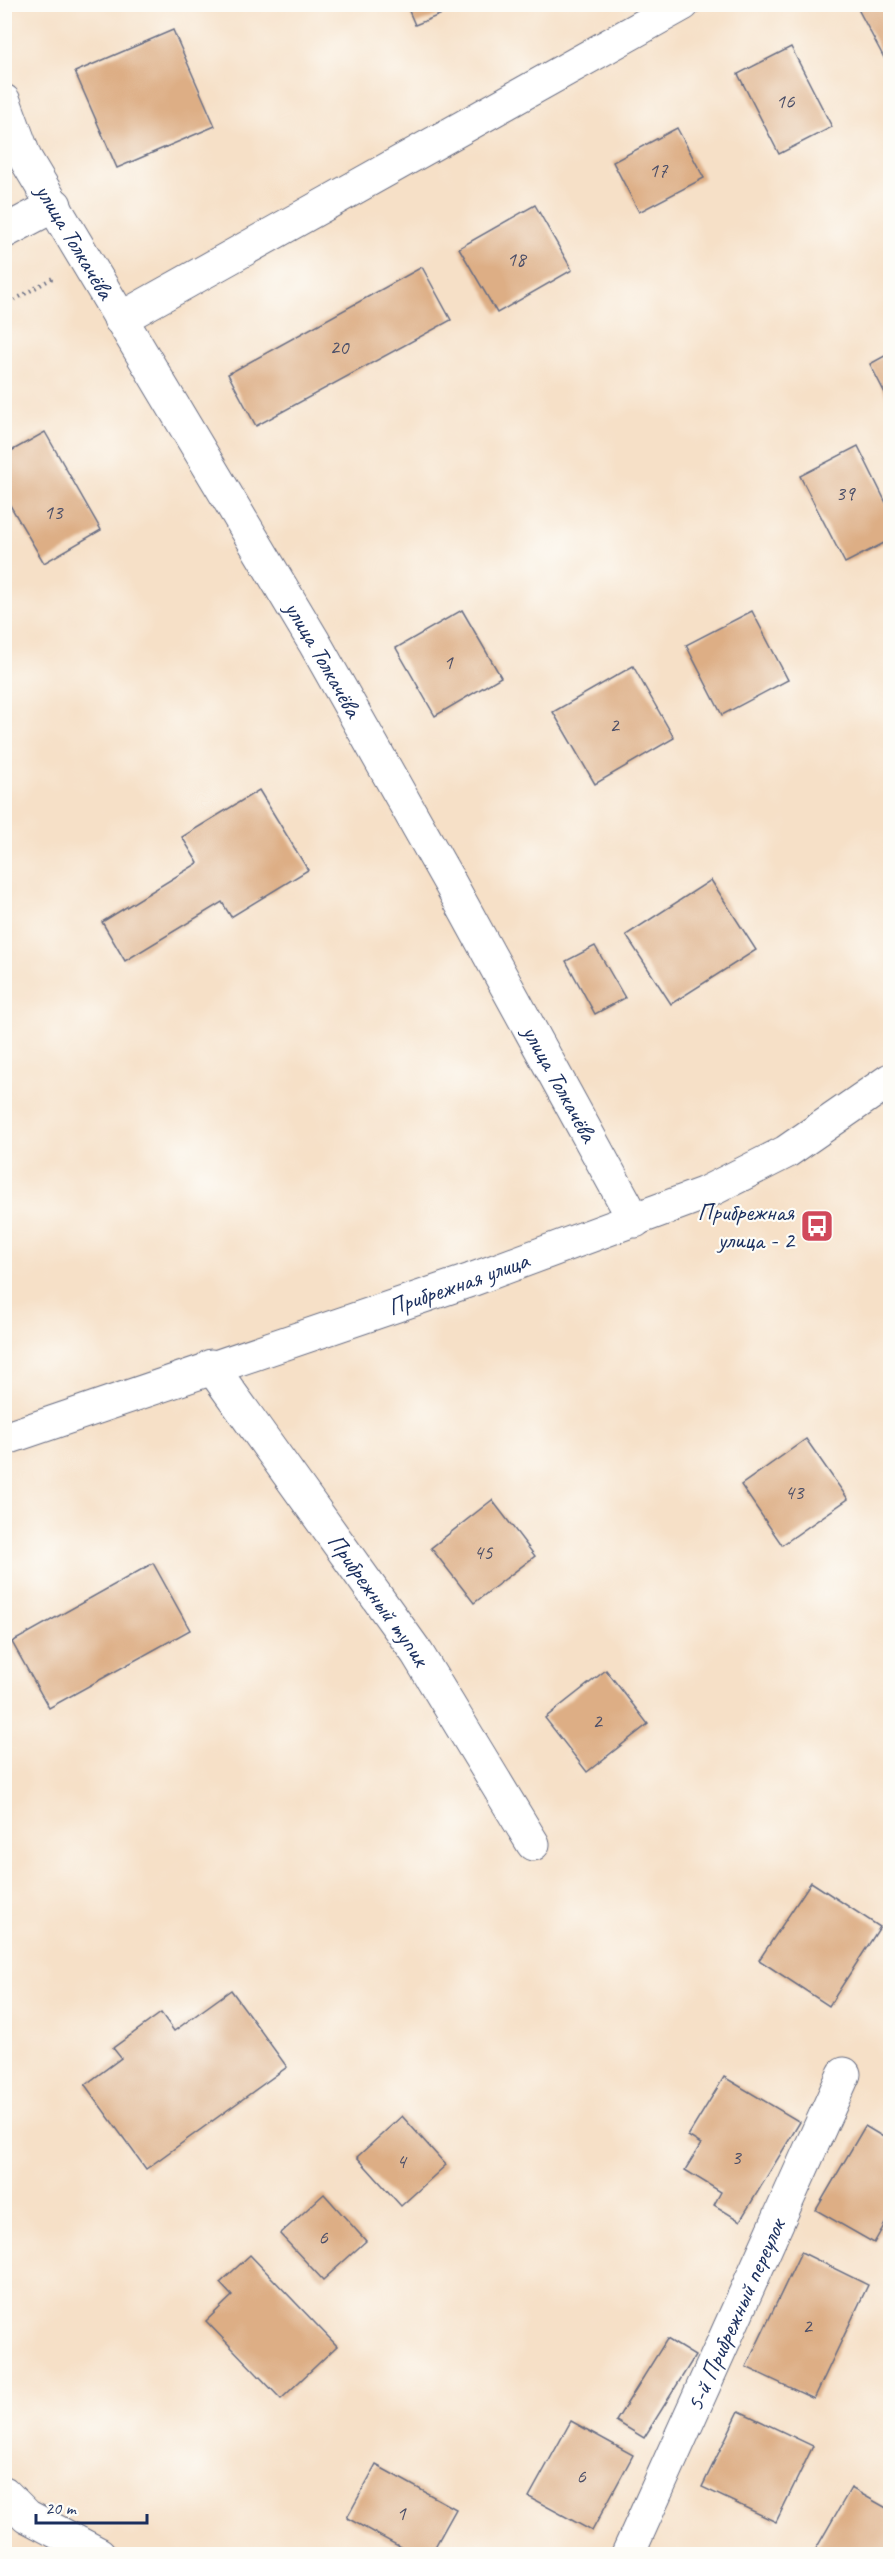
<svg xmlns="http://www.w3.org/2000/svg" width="895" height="2559" font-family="Caveat,sans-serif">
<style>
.building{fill:#ddae85}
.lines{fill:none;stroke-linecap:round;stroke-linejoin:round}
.minor-casing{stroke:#686d83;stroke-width:35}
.path{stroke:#686d83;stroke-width:4;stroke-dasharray:1.5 4.5;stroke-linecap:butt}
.minor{stroke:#fff;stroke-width:33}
.labels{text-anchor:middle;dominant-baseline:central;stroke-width:4.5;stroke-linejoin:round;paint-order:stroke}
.number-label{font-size:21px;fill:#4c4f68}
.street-label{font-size:24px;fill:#1b2f5e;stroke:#fdfcf7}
.poi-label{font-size:24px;fill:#1b2f5e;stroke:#fdfcf7;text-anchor:end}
</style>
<rect width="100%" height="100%" fill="#fdfcf7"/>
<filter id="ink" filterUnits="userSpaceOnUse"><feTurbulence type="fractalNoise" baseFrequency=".0167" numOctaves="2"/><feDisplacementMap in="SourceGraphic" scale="12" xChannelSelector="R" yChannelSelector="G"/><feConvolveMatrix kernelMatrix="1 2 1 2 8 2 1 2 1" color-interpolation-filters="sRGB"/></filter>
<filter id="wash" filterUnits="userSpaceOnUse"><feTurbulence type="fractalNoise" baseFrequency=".008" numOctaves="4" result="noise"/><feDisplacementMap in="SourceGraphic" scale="24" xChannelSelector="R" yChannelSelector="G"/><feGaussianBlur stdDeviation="1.35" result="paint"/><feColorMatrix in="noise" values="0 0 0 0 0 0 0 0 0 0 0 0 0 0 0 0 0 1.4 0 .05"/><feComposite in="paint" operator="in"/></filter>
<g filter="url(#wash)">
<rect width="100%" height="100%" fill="#f6e0c7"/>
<g id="blocks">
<g class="building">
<path d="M406 4H464V5L415 25Z"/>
<path d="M866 4H890V69L858 9Z"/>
<path d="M173 30 215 126 117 168 75 72Z"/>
<path d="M791 47 832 127 779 154 738 74Z"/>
<path d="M677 128 704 178 639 212 613 162Z"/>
<path d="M535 205 572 270 497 313 459 248Z"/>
<path d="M422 267 451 320 256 426 228 374Z"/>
<path d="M890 353V403L870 364Z"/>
<path d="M45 432 101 530 44 563 4 495V455Z"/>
<path d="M858 446 890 511V540L845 563 800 476Z"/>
<path d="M462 610 501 677 435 716 396 648Z"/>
<path d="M752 611 788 680 722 715 686 645Z"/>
<path d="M633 666 674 738 595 784 553 712Z"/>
<path d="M259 790 308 870 231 917 222 902 125 961 102 922 198 863 182 837Z"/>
<path d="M711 880 756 950 671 1004 626 935Z"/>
<path d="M595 946 625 998 595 1014 566 961Z"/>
<path d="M806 1439 848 1499 782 1545 741 1485Z"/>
<path d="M492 1500 535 1556 474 1603 431 1548Z"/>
<path d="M153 1563 190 1630 49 1708 12 1642Z"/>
<path d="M606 1670 648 1724 587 1772 545 1718Z"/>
<path d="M811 1882 880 1927 829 2006 759 1960Z"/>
<path d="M231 1990 287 2067 146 2169 85 2085 121 2058 113 2048 161 2013 174 2031Z"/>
<path d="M724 2077 800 2122 740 2221 714 2205 721 2192 685 2170 701 2144 688 2136Z"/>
<path d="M402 2116 446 2165 401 2206 357 2157Z"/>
<path d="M865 2126 890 2141V2215L874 2243 816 2210Z"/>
<path d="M324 2194 366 2241 323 2280 280 2234Z"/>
<path d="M801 2252 868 2285 814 2399 746 2367Z"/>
<path d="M250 2255 337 2346 281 2399 206 2321 232 2296 220 2283Z"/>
<path d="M667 2339 695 2356 644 2438 616 2421Z"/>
<path d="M739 2411 813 2446 776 2522 702 2487Z"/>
<path d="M571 2421 633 2455 592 2531 529 2497Z"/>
<path d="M376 2465 456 2509 431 2554H413L347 2518Z"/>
<path d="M851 2488 890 2510V2554H813Z"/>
</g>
</g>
</g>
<g filter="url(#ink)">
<use href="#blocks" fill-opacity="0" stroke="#686d83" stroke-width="1.5"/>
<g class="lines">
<g class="minor-casing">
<g id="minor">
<path id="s1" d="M4 101 25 158 314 642 450 883 635 1221"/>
<path d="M4 232 55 205"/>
<path d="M120 319 683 4"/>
<path id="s2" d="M211 1366 417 1653 533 1844"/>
<path id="s3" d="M4 1439 471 1280 703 1194 786 1152 890 1080"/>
<path d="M4 2493 27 2516 99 2554"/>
<path id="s4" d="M628 2554 844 2074"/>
</g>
</g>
<path class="path" d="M4 306 56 276"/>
<use href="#minor" class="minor"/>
</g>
</g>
<defs>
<g id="bus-square" transform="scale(1.725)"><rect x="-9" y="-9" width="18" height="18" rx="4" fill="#d1495b" stroke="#fdfcf7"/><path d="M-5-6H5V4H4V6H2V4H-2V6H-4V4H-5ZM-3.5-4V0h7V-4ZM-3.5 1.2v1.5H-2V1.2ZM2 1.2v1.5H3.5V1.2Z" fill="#fff"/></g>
</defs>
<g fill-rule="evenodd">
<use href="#bus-square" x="817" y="1226"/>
</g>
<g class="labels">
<g class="number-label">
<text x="785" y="101">16</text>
<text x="658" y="170">17</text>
<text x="516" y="259">18</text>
<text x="339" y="347">20</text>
<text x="845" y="493">39</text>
<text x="53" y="512">13</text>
<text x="448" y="662">1</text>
<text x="614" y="725">2</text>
<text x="794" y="1492">43</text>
<text x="483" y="1552">45</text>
<text x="597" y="1721">2</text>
<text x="736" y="2157">3</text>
<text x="401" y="2161">4</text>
<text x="323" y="2237">6</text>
<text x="807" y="2326">2</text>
<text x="581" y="2476">6</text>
<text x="401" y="2513">1</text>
</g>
<g class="street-label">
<text stroke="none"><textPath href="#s1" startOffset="158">улица Толкачёва</textPath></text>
<text stroke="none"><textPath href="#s1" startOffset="644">улица Толкачёва</textPath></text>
<text stroke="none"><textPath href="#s1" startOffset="1130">улица Толкачёва</textPath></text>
<text stroke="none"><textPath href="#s3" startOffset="480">Прибрежная улица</textPath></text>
<text stroke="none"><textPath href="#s2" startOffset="288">Прибрежный тупик</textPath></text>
<text stroke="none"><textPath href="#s4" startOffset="262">5-й Прибрежный переулок</textPath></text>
</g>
<g class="poi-label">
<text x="794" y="1212">Прибрежная<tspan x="794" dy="28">улица - 2</tspan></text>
</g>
</g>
<rect width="895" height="2559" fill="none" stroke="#fdfcf7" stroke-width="24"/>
<path d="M36 2514v9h111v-9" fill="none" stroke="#1b2f5e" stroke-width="3"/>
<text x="45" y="2514" font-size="18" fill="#1b2f5e" stroke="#fdfcf7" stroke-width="4.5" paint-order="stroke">20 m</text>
</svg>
